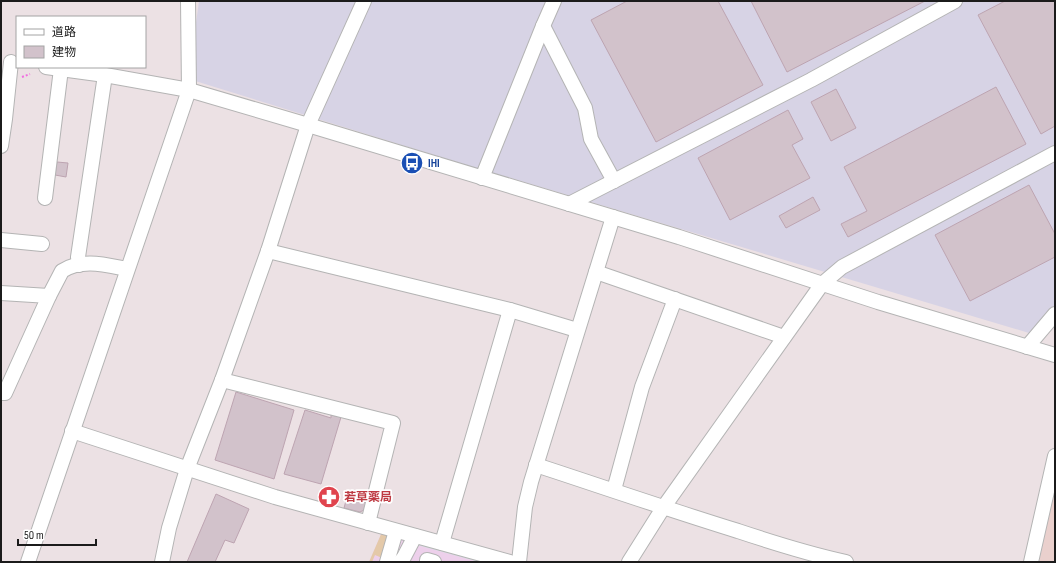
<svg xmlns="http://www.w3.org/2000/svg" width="1056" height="563" font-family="'Sofia Sans Condensed','Noto Sans JP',sans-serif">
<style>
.commercial{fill:#edd0eb}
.industrial{fill:#d7d3e5}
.farmland{fill:#ead0cd}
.grass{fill:#e4c9a9}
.plaza{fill:#d5e1e2}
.building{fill:#d2c2cb;stroke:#bda4b1}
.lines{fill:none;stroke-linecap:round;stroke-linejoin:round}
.minor-casing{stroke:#b4b4b4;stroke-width:16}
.path{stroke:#f16de0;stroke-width:2;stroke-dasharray:2 2;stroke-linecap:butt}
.minor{stroke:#fff;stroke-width:14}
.labels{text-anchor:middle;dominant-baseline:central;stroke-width:3.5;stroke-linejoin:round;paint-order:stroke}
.transit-label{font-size:12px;font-weight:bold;fill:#164399;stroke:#fff;text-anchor:start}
.health-label{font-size:12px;font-weight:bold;fill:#be3a42;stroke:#fff;text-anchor:start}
</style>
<rect width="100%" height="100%" fill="#ece1e4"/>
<path class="commercial" d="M382 532 492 562H369Z"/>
<path class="industrial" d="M199 1H1055V306L1029 333 460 163 192 80 191 59Z"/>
<path class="farmland" d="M1055 488V562H1039Z"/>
<path class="grass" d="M382 532 388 534 382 558 375 555 372 562H369Z"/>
<path class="plaza" d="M418 544 492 562H479L417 545Z"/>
<g class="building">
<path d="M627 1H718L763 85 656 142 591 20Z"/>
<path d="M751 1H925L787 72Z"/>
<path d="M1005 1H1055V126L1041 134 978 15Z"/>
<path d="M996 87 1026 144 848 237 841 224 867 211 844 167Z"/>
<path d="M836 89 856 128 831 141 811 102Z"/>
<path d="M788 110 803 139 792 145 810 178 730 220 698 158Z"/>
<path d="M57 162 68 163 66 177 55 175Z"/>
<path d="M1029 185 1055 234V257L970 301 935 235Z"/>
<path d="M813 197 820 210 786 228 779 216Z"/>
<path d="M236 392 294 410 274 479 215 460Z"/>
<path d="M305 410 331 418V415L341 417 321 484 284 474Z"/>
<path d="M324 491 336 494 334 504 322 500Z"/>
<path d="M216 494 249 509 234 543 225 540 215 562H187Z"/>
<path d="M347 497 366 503 364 510 360 512 344 508Z"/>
</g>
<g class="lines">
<g class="minor-casing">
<g id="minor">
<path d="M543 26 585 108 591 139 614 181"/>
<path d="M46 67 105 75 189 90 308 125 679 237 878 302 1055 355"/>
<path d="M1 146 5 119 11 62"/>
<path d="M482 178 543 26 554 1"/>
<path d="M45 198 61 69"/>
<path d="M569 204 811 80 955 1"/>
<path d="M1 240 42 244"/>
<path d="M268 251 510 310 577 330"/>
<path d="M79 265 78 257 105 75"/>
<path d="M596 272 784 337"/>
<path d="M1 293 49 296"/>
<path d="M1027 347 1055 314"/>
<path d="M222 380 393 423 368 523"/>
<path d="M1 393H5L49 296 62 271C82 258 106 265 127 269"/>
<path d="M72 431 275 497 510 562"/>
<path d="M536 465C603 487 670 510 738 531 774 543 809 554 846 562"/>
<path d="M614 490 642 387 675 299"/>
<path d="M442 543 510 310"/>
<path d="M28 562 189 90 188 1"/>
<path d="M162 562 169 528 187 469 222 380 268 251 308 125 364 1"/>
<path d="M387 562 396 531"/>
<path d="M400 562 404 557 415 536"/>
<path d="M427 562V560L434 562"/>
<path d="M519 562 525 507 531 482 613 217"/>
<path d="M629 562 663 508 822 284 842 267 1055 153"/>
<path d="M1031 562 1055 456"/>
</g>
</g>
<path class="path" d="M22 77 30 74"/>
<use href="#minor" class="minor"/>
</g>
<defs>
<g id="bus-disc" transform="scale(1.15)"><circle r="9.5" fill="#1a4fb4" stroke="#fff"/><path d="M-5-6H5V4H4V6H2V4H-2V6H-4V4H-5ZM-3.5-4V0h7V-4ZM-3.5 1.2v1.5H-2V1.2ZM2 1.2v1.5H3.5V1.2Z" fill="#fff"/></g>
<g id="pharmacy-disc" transform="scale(1.15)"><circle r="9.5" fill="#e0444e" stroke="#fff"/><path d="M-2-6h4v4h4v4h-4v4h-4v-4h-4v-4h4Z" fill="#fff"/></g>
</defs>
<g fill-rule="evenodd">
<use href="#bus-disc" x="412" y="163"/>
<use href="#pharmacy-disc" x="329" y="497"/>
</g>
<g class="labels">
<g class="transit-label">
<text x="428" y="163">IHI</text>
</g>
<g class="health-label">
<text x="344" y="497">若草薬局</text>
</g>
</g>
<rect width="1056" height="563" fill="none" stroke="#1b1b1b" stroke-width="4"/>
<rect x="16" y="16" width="130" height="52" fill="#ffffff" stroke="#a4a4a4"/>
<rect x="24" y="29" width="20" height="6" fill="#ffffff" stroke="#a4a4a4"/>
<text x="52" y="36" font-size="12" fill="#1b1b1b">道路</text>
<rect x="24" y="46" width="20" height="12" fill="#d2c2cb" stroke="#a4a4a4"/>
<text x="52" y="56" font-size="12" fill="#1b1b1b">建物</text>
<path d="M18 539v6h78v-6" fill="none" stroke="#1b1b1b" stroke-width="2"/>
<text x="24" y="539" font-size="12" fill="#1b1b1b" stroke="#ffffff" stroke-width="3" paint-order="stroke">50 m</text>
</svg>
